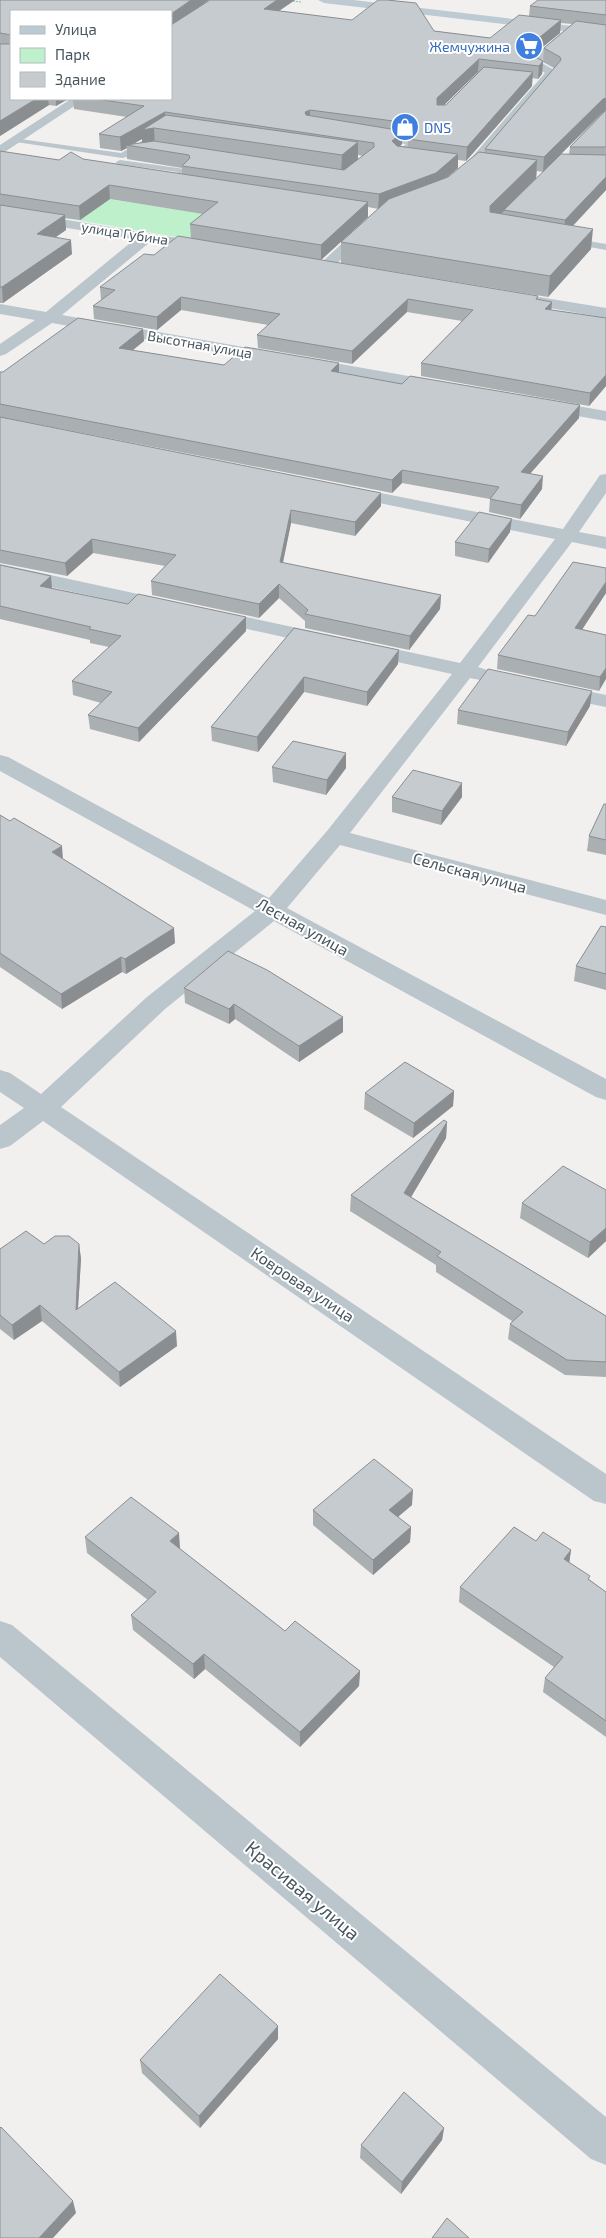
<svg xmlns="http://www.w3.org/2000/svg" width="606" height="2238" font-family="'Exo 2',sans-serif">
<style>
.green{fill:#bdf0cb}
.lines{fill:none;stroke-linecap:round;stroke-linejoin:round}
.path{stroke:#74cf97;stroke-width:1;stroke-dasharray:2 1;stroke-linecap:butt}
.lane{fill:#bac5cc;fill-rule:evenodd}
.street{fill:#bac5cc;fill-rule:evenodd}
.secondary{fill:#bccad3;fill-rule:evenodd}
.wall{fill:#aaafb2;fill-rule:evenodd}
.shaded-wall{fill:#8b8e91}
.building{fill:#c6cbcf;stroke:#8b8e91}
.labels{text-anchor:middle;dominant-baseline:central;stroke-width:4;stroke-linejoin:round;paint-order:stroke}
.far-shop-label{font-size:14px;fill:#366cbe;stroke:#fff;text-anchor:end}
.far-street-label{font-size:14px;fill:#47555d;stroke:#fff}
.street-label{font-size:16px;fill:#47555d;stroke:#fff}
.near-street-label{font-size:19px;fill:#47555d;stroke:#fff}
</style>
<rect width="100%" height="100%" fill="#f2efef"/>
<path class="green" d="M4 183 330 233 306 259 0 207Z"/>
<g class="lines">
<path class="path" d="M284 0 301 2"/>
<g class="lane">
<path d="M379 136 412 140 416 142 403 154 408 155V159L393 156 406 144 379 140Z"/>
<path d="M13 138 121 153 144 140H147V144L134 152 147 150 151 152 122 158 16 142 12 140Z"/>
<path d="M120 160 185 169 189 171 171 184 167 182 178 172 117 164 116 162Z"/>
<path d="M571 238 606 244V250L568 243 567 241Z"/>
</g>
<g class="street">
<path d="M571 27 575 28V32L540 62 558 72 556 75 476 170 462 183H452L450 180 466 164 545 73 526 63 528 60Z"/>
<path d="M71 99H85L0 155V145Z"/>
<path d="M0 209 208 243 215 247 208 251 150 242 62 315 442 382 448 383 450 387 448 391 442 392 52 323 6 354 0 356V344L35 320 0 314V304L46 312 135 239 0 217Z"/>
<path d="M369 222 374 223 376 226 374 229 331 269H321L318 266 321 263 364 223Z"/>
<path d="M515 293 606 308V318L510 301 507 298 510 295Z"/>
<path d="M543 400 606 411V421L537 409 534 405 537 401Z"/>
<path d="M606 474V493L579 532 606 537V549L572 542 478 667 487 670 490 674 487 678 480 680 470 678 350 833 606 900V915L340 845 287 908 606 1079V1100L596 1097 274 921 165 1009 61 1107 606 1474V1504L594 1501 43 1121 10 1146 0 1149V1125L24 1108 0 1092V1070L10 1073 41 1094 147 997 255 911 0 771V755L8 757 269 898 327 831 452 674 202 619 199 615 202 611 209 609 460 663 555 539 345 496 339 495 336 491 339 487 345 486 563 529 600 475Z"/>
<path d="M0 564 170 601 177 603 180 607 177 611 170 613 0 576Z"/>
<path d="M554 684 606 695V707L546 695 543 690 546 685Z"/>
<path d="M0 1621 12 1625 606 2117V2165L591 2159 0 1657Z"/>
</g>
<path class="secondary" d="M318 0H353L606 30V36L324 3Z"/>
</g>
<g class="wall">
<path d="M0 0 196 9 210 0H295L279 11 490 38 529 16 530 6 606 0V190L573 226 591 249 548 297 341 263V242L378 209 368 207V217L321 260 191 239 190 224 203 214 110 199 80 220 65 218 66 230 56 237 72 254 3 303H0V151L59 160 83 159 182 174V168L127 159V148L121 151 100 148 99 134 127 117 74 109 73 99H171V11L11 99H68L56 106 49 105 0 136ZM561 23 572 24 544 48 543 62 554 68 485 149 484 153 447 178 458 168V160L466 161 532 86V78L538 79 542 74 543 61 533 55 560 33ZM478 72H479L446 105H444ZM603 112 570 147 569 154 557 158ZM402 136 410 137 408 139V147L400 146 402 144ZM142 139V143L132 144ZM358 155 363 156 358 159ZM537 171 543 172 536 179Z"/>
<path d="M154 255 538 299 551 310 606 318V386L589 406 421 376V363L462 321 407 312 352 364 258 348 257 335 268 325 181 310 157 330 94 319 93 306 101 300 100 287Z"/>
<path d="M143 329 144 341 132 350 224 365 339 363V373L579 418 530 474 542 489 520 519 489 512 490 499 402 483 392 493 0 417V372H3Z"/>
<path d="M0 417 381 506 355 536 291 523 283 563 441 595 440 609 409 650 305 628V621L279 598 259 618 152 595 151 581 165 566 93 553 67 576 0 563Z"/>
<path d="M510 532 488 563 455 556V542Z"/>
<path d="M0 565 52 588 246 631 139 742 90 729 88 715 101 703 73 695 72 681 109 647 90 643V640L0 619Z"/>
<path d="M606 582V593L582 629 606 635 599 691 497 669 498 655 535 616Z"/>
<path d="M294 628 398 664 367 706 304 692 258 752 212 741 211 727Z"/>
<path d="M590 706 566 746 457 724 458 710Z"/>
<path d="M272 767 346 768 326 795 273 782Z"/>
<path d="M462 783V797L441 825 392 812V797Z"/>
<path d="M606 804V855L587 851 589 836Z"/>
<path d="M0 815 63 859 175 943 126 974 122 972 62 1009 0 967Z"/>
<path d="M606 927V990L574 981 576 966Z"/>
<path d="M184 988 343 1032 299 1062 235 1019 229 1024 185 1003Z"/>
<path d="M454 1091 453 1106 413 1138 364 1109 365 1093Z"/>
<path d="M447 1122 446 1138 411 1197 606 1316V1377L565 1375 508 1339 510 1324 512 1321 436 1272V1265L350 1211 351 1195Z"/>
<path d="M606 1190V1241L588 1258 520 1218 522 1203Z"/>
<path d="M44 1244H79L81 1259 78 1308 177 1346 120 1387 42 1321 14 1340 0 1329V1249Z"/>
<path d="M412 1505 398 1517 411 1527 410 1542 373 1575 313 1525V1510Z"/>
<path d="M179 1533V1548L285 1631 360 1671 359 1686 300 1747 205 1669 194 1679 133 1630 131 1615 148 1600 87 1553 85 1537Z"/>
<path d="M536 1541 571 1550 569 1562 590 1580 606 1592V1737L543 1692 545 1678 554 1667 459 1602 460 1587Z"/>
<path d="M278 2039 200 2128 142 2073 140 2060Z"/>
<path d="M444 2128 442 2140 401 2194 360 2158 361 2145Z"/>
</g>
<g class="shaded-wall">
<path d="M191 0H209L171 27V14Z"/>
<path d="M277 0H295L264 21V9Z"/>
<path d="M561 20 560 33 524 62 525 49Z"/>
<path d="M479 59 478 72 437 112V98Z"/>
<path d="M543 61 542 74 538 79 539 66Z"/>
<path d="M533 72 532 86 466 161 467 147Z"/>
<path d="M606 98V112L602 113 543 172 544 157 603 99Z"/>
<path d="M36 99H48L49 105 0 136V121Z"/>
<path d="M56 99H68L56 106Z"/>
<path d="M310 110V123L305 125V112Z"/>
<path d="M165 112V125L154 128 155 147 142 148V139L130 146 126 145 127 148 121 151 120 137Z"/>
<path d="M403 131 402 144 392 155V141Z"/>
<path d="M358 142V161L341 175 342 155Z"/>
<path d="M458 154V168L435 187 378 209 379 194Z"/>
<path d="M537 160 536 179 489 226 490 206Z"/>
<path d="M606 177V190L564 235 565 220Z"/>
<path d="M109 185 110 199 80 220 79 206Z"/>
<path d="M368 202V217L321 260V245Z"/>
<path d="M65 215 66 230 38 249 37 234Z"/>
<path d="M593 229 591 249 548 297 550 276Z"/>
<path d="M71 240 72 254 3 303 2 287Z"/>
<path d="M181 297V310L157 330V317Z"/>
<path d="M408 299 407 312 352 364V351Z"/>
<path d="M552 302 551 314 545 309Z"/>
<path d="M143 329 144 341 120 361 119 348Z"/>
<path d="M339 363V376L331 371Z"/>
<path d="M606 375V386L589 406 590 393Z"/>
<path d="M580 405 579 418 520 485 521 472Z"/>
<path d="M402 470V483L392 493V480Z"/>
<path d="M543 476 542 489 520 519 521 505Z"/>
<path d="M381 493V506L355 536V522Z"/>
<path d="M291 510V523L280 576V562Z"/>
<path d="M512 519 510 532 488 563 489 549Z"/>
<path d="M92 539 93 553 67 576 65 563Z"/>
<path d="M51 576 52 589 40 586Z"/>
<path d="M606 582V593L574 642 575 628Z"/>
<path d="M279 584V598L259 618V604Z"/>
<path d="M441 595 440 609 409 650 410 636Z"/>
<path d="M246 617V631L139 742 138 728Z"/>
<path d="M399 650 398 664 367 706V692Z"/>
<path d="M606 668V679L599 691 600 677Z"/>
<path d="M304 677V692L258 752 257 737Z"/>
<path d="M592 691 590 706 566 746 568 732Z"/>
<path d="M346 753V768L326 795 327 780Z"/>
<path d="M462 783V797L441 825 442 811Z"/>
<path d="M62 846 63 860 52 852Z"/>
<path d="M174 928 175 943 126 974 125 959Z"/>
<path d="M121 957 122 972 62 1009 61 994Z"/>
<path d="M234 1004 235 1019 229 1024V1009Z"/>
<path d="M343 1017V1032L299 1062V1046Z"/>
<path d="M454 1091 453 1106 413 1138 414 1123Z"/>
<path d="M447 1122 446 1138 404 1209V1193Z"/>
<path d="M606 1228V1241L588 1258 590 1242Z"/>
<path d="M79 1244 81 1259 77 1325 76 1310Z"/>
<path d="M40 1305 42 1321 14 1340 12 1325Z"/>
<path d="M176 1331 177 1346 120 1387 119 1372Z"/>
<path d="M413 1490 412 1505 388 1525 389 1510Z"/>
<path d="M411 1527 410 1542 373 1575V1560Z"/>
<path d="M179 1533 180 1548 171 1556 170 1541Z"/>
<path d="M571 1550 569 1565 564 1559Z"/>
<path d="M204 1654 205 1669 194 1679 193 1664Z"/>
<path d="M360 1671 359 1686 300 1747V1732Z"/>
<path d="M278 2026V2039L200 2128 199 2116Z"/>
<path d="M444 2128 442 2140 401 2194 402 2182Z"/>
<path d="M73 2201 76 2213 53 2238H39Z"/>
</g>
<g class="building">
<path d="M0 0H191L171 14V11H11V35L0 33Z"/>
<path d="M210 0H277L264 9 352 20 378 0H387L416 3 434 31 490 38 519 15 561 20 525 49 526 52 543 61 539 66 479 59 437 98V105H446L484 67 533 72 467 147 408 139 417 132 416 124 310 110 305 112 306 115 403 131 392 141 397 146 458 154 436 173 379 194 182 166 190 158 189 155 126 145 154 141 344 170 374 147V143L165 112 120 137 99 134 144 106 96 99H171V25Z"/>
<path d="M538 0H606V15L530 6Z"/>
<path d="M576 21 606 25V98L603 99 544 157 485 149 561 60 560 57 544 48Z"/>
<path d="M11 39V99H36L0 121V44H11Z"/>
<path d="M606 110V147H570Z"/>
<path d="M166 115 358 142 342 155 154 128 142 130Z"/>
<path d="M0 151 59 160 71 152 83 159 368 202 321 245 190 224 218 202 109 185 79 206 0 194Z"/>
<path d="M479 152 537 160 490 206V212L593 229 550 276 341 242 389 199 448 177Z"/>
<path d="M561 154 606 155V177L565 220 504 210Z"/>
<path d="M0 205 65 215 37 234 71 240 2 287H0Z"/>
<path d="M178 236 538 296 536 299 552 302 545 309 606 318V375L590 393 421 363 473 310 408 299 352 351 257 335 280 314 181 297 157 317 93 306 115 290 100 287 144 254 154 255Z"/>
<path d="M78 318 143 329 119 348 224 365 245 347 339 363 331 371 402 384 410 376 580 405 521 472 543 476 521 505 490 499 499 487 402 470 392 480 0 404V372H3Z"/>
<path d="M0 417 381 493 355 522 291 510 280 562 441 595 410 636 305 614 308 610 279 584 259 604 151 581 176 555 92 539 65 563 0 550Z"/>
<path d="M479 512 512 519 489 549 455 542Z"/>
<path d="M573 562 606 568V582L575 628 606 635V668L600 677 498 655 528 615 535 616Z"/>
<path d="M0 565 51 576 40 586 128 604 138 594 246 617 138 728 88 715 112 692 72 681 121 636 89 629 91 627 0 606Z"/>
<path d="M294 628 399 650 367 692 304 677 257 737 211 727Z"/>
<path d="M488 669 592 691 568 732 458 710Z"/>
<path d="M293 741 346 753 327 780 272 767Z"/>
<path d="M413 770 462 783 442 811 392 797Z"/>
<path d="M604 804H606V840L589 836Z"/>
<path d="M0 815 10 821 14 818 62 846 52 852 174 928 125 959 121 957 61 994 0 953Z"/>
<path d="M601 926 606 927V974L576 966Z"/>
<path d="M228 951 267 970 343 1017 299 1046 234 1004 229 1009 184 988Z"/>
<path d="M405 1062 454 1091 414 1123 365 1093Z"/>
<path d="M444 1120 447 1122 404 1193 606 1316V1362L567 1360 510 1324 523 1312 437 1256 441 1252 351 1195Z"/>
<path d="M563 1166 606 1190V1228L590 1242 522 1203Z"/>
<path d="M26 1231 44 1244 55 1236H69L79 1244 76 1310 115 1282 176 1331 119 1372 40 1305 12 1325 0 1315V1249Z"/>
<path d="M374 1459 413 1490 389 1510 411 1527 373 1560 313 1510Z"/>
<path d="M131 1497 179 1533 170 1541 285 1631 295 1621 360 1671 300 1732 204 1654 193 1664 131 1615 156 1592 85 1537Z"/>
<path d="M514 1527 536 1541 543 1532 571 1550 564 1559 590 1576 588 1579 606 1592V1721L545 1678 563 1657 460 1587Z"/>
<path d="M220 1974 278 2026 199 2116 140 2060Z"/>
<path d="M404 2092 444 2128 402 2182 361 2145Z"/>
<path d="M1 2127 73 2201 39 2238H0V2128Z"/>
<path d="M447 2218 469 2238H432Z"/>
</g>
<defs>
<g id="supermarket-disc" transform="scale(1.4375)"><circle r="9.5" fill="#3f7fe0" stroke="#fff"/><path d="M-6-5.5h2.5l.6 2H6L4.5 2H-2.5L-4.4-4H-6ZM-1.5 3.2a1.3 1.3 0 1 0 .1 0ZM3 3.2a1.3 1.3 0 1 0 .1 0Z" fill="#fff"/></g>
<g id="shop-disc" transform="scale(1.4375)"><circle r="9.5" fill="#3f7fe0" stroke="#fff"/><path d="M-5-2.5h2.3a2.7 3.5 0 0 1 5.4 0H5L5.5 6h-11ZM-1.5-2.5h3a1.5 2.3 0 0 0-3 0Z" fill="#fff"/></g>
</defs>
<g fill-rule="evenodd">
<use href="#supermarket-disc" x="529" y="46"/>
<use href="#shop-disc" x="405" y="127"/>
</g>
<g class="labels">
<g class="far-shop-label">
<text x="510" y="46">Жемчужина</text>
<text x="424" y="127" text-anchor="start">DNS</text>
</g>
<g class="far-street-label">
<text transform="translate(125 233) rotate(9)">улица Губина</text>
<text transform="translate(200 344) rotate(10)">Высотная улица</text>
</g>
<g class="street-label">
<text transform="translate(470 872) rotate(15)">Сельская улица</text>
<text transform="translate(303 926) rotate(29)">Лесная улица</text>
<text transform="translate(303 1284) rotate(34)">Ковровая улица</text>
</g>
<g class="near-street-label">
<text transform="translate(303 1890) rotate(40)">Красивая улица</text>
</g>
</g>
<rect x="10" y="10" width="162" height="90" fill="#ffffff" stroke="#b5bbbe"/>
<rect x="20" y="26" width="25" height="8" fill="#bccad3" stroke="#b5bbbe"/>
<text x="55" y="35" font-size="15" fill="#47555d">Улица</text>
<rect x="20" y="48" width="25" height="15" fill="#bdf0cb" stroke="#b5bbbe"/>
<text x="55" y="60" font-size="15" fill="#47555d">Парк</text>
<rect x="20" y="72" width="25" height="15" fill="#c6cbcf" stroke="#b5bbbe"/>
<text x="55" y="85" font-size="15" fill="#47555d">Здание</text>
</svg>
